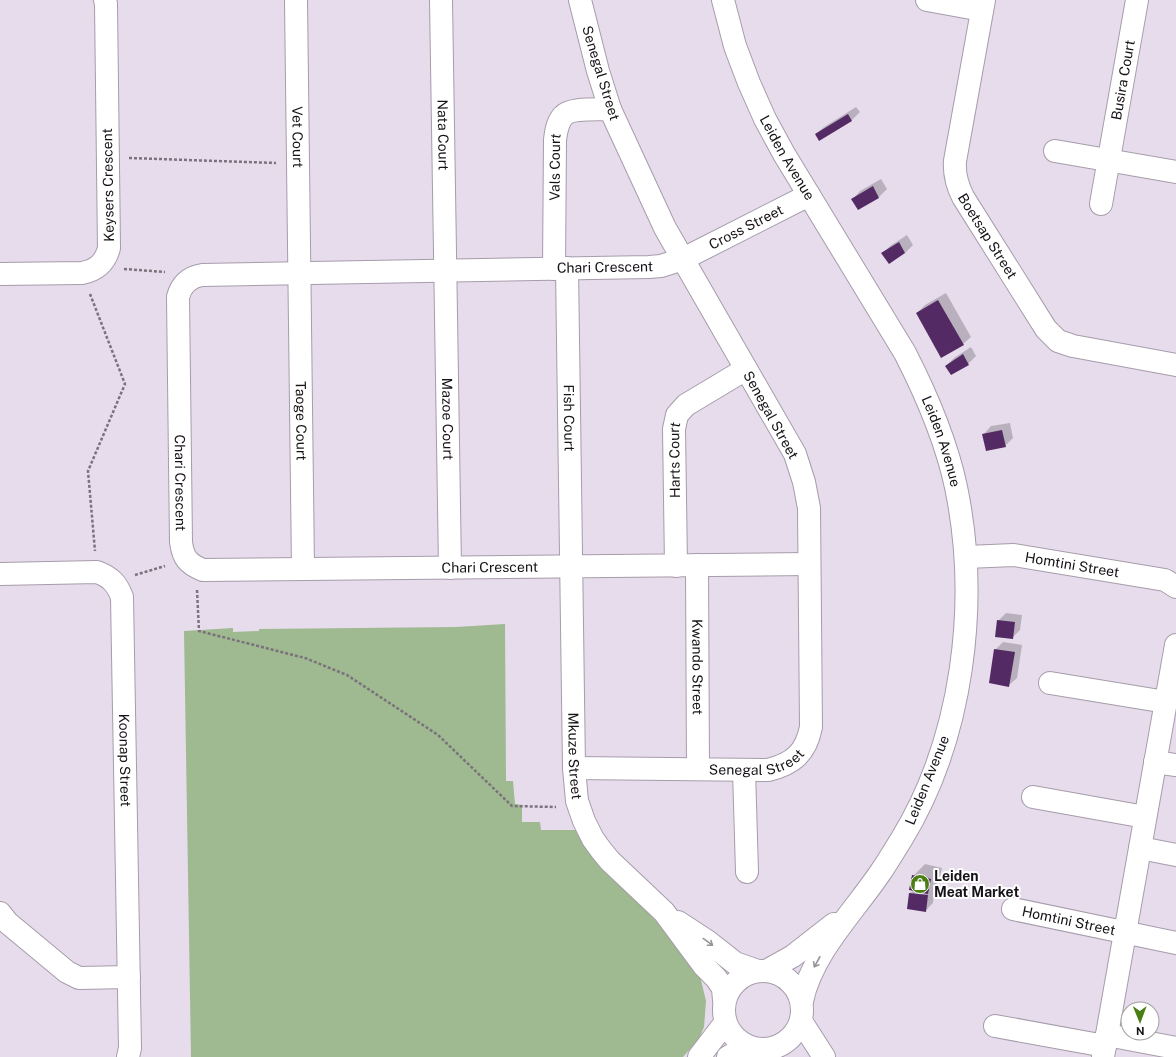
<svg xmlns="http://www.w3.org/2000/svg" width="1176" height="1057" font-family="'Public Sans',sans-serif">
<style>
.green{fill:#9fb990}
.shadow{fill:#0003}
.building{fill:#532a63}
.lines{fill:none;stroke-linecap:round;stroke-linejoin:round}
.minor-casing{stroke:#a69caa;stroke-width:24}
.path{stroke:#7a727c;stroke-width:2.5;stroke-dasharray:3 2;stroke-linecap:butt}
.minor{stroke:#fff;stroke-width:22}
.oneway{stroke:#969497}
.labels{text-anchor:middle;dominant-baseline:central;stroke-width:4;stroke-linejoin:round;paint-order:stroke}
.street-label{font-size:14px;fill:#161217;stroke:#fff}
.poi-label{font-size:14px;font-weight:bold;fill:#161217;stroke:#fff;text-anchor:start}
</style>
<rect width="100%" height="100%" fill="#e7dcec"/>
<path class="green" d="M505 624 506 781H513L515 804 522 805V822H540L541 830H578L600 861 687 954 700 976 706 1001 704 1027 699 1039 683 1057H191L184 631 233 628V632L259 631V629L456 627Z"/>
<g class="shadow">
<path d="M856 107 860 112 852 120 819 139 816 134 824 127Z"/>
<path d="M881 179 887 189 879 197 858 209 853 199 860 191Z"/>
<path d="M907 235 913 245 905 253 889 263 883 253 890 246Z"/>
<path d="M946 293 971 337 963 344 917 313 925 305Z"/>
<path d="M971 347 976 356 968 364 946 366 954 358Z"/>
<path d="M1010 423 1013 438 1005 446 984 434 991 426Z"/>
<path d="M1006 613 1022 615 1020 630 1012 638 998 621Z"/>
<path d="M1003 642 1022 645 1017 678 1009 685 995 650Z"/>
<path d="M925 864 942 868 939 881 933 887H935L933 903 925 911 910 893 914 890 913 876Z"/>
</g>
<g class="building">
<path d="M848 114 852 121 819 141 815 134Z"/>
<path d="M873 186 879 198 858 210 851 199Z"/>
<path d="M899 242 905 253 889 264 881 253Z"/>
<path d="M938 300 964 345 941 358 916 313Z"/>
<path d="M963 354 969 365 951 375 945 366Z"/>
<path d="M1002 430 1006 447 986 451 982 434Z"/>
<path d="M997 620 1015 622 1013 639 995 637Z"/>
<path d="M994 649 1015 652 1009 687 989 683Z"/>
<path d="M912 875 931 879 928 894 909 890Z"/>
<path d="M909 893 928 895 926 912 907 909Z"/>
</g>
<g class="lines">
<g class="minor-casing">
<g id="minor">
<path id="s1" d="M296 0 303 569"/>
<path id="s2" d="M441 0 450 568"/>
<path id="s3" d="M723 0 735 46 749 83 765 119 784 154 905 353C927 396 946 440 956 487 980 603 963 739 901 840 894 851 887 863 880 873 853 913 812 953 802 1001"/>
<path d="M927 0 982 10"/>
<path id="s4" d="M984 0 955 161C954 174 957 185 963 197L1046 329 1058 341 1073 346 1176 365"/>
<path d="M1055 151 1176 172"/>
<path id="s5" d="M809 195 683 259 661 266 649 267 202 275C189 277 181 285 178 297L181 542C183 558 188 564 203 570L809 564"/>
<path id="s6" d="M1101 204 1137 0"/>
<path id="s7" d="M567 268 574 768 577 801 584 821 593 839 601 850 610 861 664 912 704 966 716 978 723 988 724 1000"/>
<path id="s8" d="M554 269 555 140C556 132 557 123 563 116 571 107 598 110 610 109"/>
<path d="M0 274 82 273C97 270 105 263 109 248L106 4 105 0"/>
<path id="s9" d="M966 557 1014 555 1165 580 1176 587"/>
<path id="s10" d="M697 565 698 769"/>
<path id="s11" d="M676 566 674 429 677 415 686 405 746 369"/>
<path id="s12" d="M0 574 97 572C111 577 117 584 122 597L130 1048 128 1057"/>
<path d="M1050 683 1166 702"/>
<path d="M1155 762 1176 765"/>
<path id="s13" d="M574 768 768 770C793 764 806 753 811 727L809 508 804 482 795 454 665 228 610 109 598 71 580 0"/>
<path d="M744 770 747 872"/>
<path d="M1033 797 1145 817"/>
<path d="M1140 848 1176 855"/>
<path id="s14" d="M1013 909 1176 943"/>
<path d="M0 913 8 923 67 972 79 978 129 977"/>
<path d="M678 922 707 941 735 963 755 970"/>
<path d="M768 970 793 956 834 924"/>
<circle cx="763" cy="1010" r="39"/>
<path d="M801 1021 824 1057"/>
<path d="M995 1026 1105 1046"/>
<path d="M1107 1035 1176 1048"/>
<path d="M699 1057 725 1023"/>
<path d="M728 1057 747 1046"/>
<path d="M1103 1057 1176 645"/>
</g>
</g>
<g class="path">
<path d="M129 158 276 163"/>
<path d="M124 269 165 272"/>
<path d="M90 294 125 384 88 471 95 551"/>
<path d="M135 575 165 566"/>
<path d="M197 590 199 631 305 658 347 675 438 735 512 806 556 807"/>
</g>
<use href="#minor" class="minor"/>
</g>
<defs><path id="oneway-shaft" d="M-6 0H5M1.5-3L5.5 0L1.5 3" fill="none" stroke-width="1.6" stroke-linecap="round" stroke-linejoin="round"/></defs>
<g class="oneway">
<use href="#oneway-shaft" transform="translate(708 942) rotate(36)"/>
<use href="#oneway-shaft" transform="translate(817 962) rotate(119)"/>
</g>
<defs>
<g id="shop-disc" transform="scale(1)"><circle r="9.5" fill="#487e13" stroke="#fff"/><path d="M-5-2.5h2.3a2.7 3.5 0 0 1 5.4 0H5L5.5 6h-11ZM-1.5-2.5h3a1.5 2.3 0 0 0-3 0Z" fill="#fff"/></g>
</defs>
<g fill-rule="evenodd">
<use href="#shop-disc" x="920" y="884"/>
</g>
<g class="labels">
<g class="street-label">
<text transform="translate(601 73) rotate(73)">Senegal Street</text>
<text stroke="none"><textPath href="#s6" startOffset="126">Busira Court</textPath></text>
<text stroke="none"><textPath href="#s2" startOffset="135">Nata Court</textPath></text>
<text stroke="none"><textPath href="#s1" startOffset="137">Vet Court</textPath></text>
<text stroke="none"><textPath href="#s3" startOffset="171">Leiden Avenue</textPath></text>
<text stroke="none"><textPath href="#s8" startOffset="102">Vals Court</textPath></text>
<text transform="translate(108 185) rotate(-91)">Keysers Crescent</text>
<text transform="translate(746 227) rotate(-27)">Cross Street</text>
<text stroke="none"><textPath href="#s4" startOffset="247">Boetsap Street</textPath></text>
<text transform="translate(605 267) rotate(-1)">Chari Crescent</text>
<text transform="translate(771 415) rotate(61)">Senegal Street</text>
<text stroke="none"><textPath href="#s7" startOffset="150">Fish Court</textPath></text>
<text stroke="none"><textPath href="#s2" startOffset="419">Mazoe Court</textPath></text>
<text stroke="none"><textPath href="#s1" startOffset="421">Taoge Court</textPath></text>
<text stroke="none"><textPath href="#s3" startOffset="495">Leiden Avenue</textPath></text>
<text stroke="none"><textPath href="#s11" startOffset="106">Harts Court</textPath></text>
<text stroke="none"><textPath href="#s5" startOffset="844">Chari Crescent</textPath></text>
<text stroke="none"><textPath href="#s9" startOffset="107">Homtini Street</textPath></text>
<text stroke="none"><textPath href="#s5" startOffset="1228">Chari Crescent</textPath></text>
<text stroke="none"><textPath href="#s10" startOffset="102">Kwando Street</textPath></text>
<text stroke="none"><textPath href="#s7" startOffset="488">Mkuze Street</textPath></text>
<text stroke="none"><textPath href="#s13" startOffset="184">Senegal Street</textPath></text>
<text stroke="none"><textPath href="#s12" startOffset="297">Koonap Street</textPath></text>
<text transform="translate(927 780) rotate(-68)">Leiden Avenue</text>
<text stroke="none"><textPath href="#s14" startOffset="57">Homtini Street</textPath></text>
</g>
<g class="poi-label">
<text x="934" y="876">Leiden<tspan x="934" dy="16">Meat Market</tspan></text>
</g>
</g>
<g transform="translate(1140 1021) rotate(179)"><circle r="19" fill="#ffffff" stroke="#a2a0a2"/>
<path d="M0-3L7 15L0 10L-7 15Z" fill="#487e13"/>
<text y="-6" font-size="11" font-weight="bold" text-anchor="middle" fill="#161217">N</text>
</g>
</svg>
